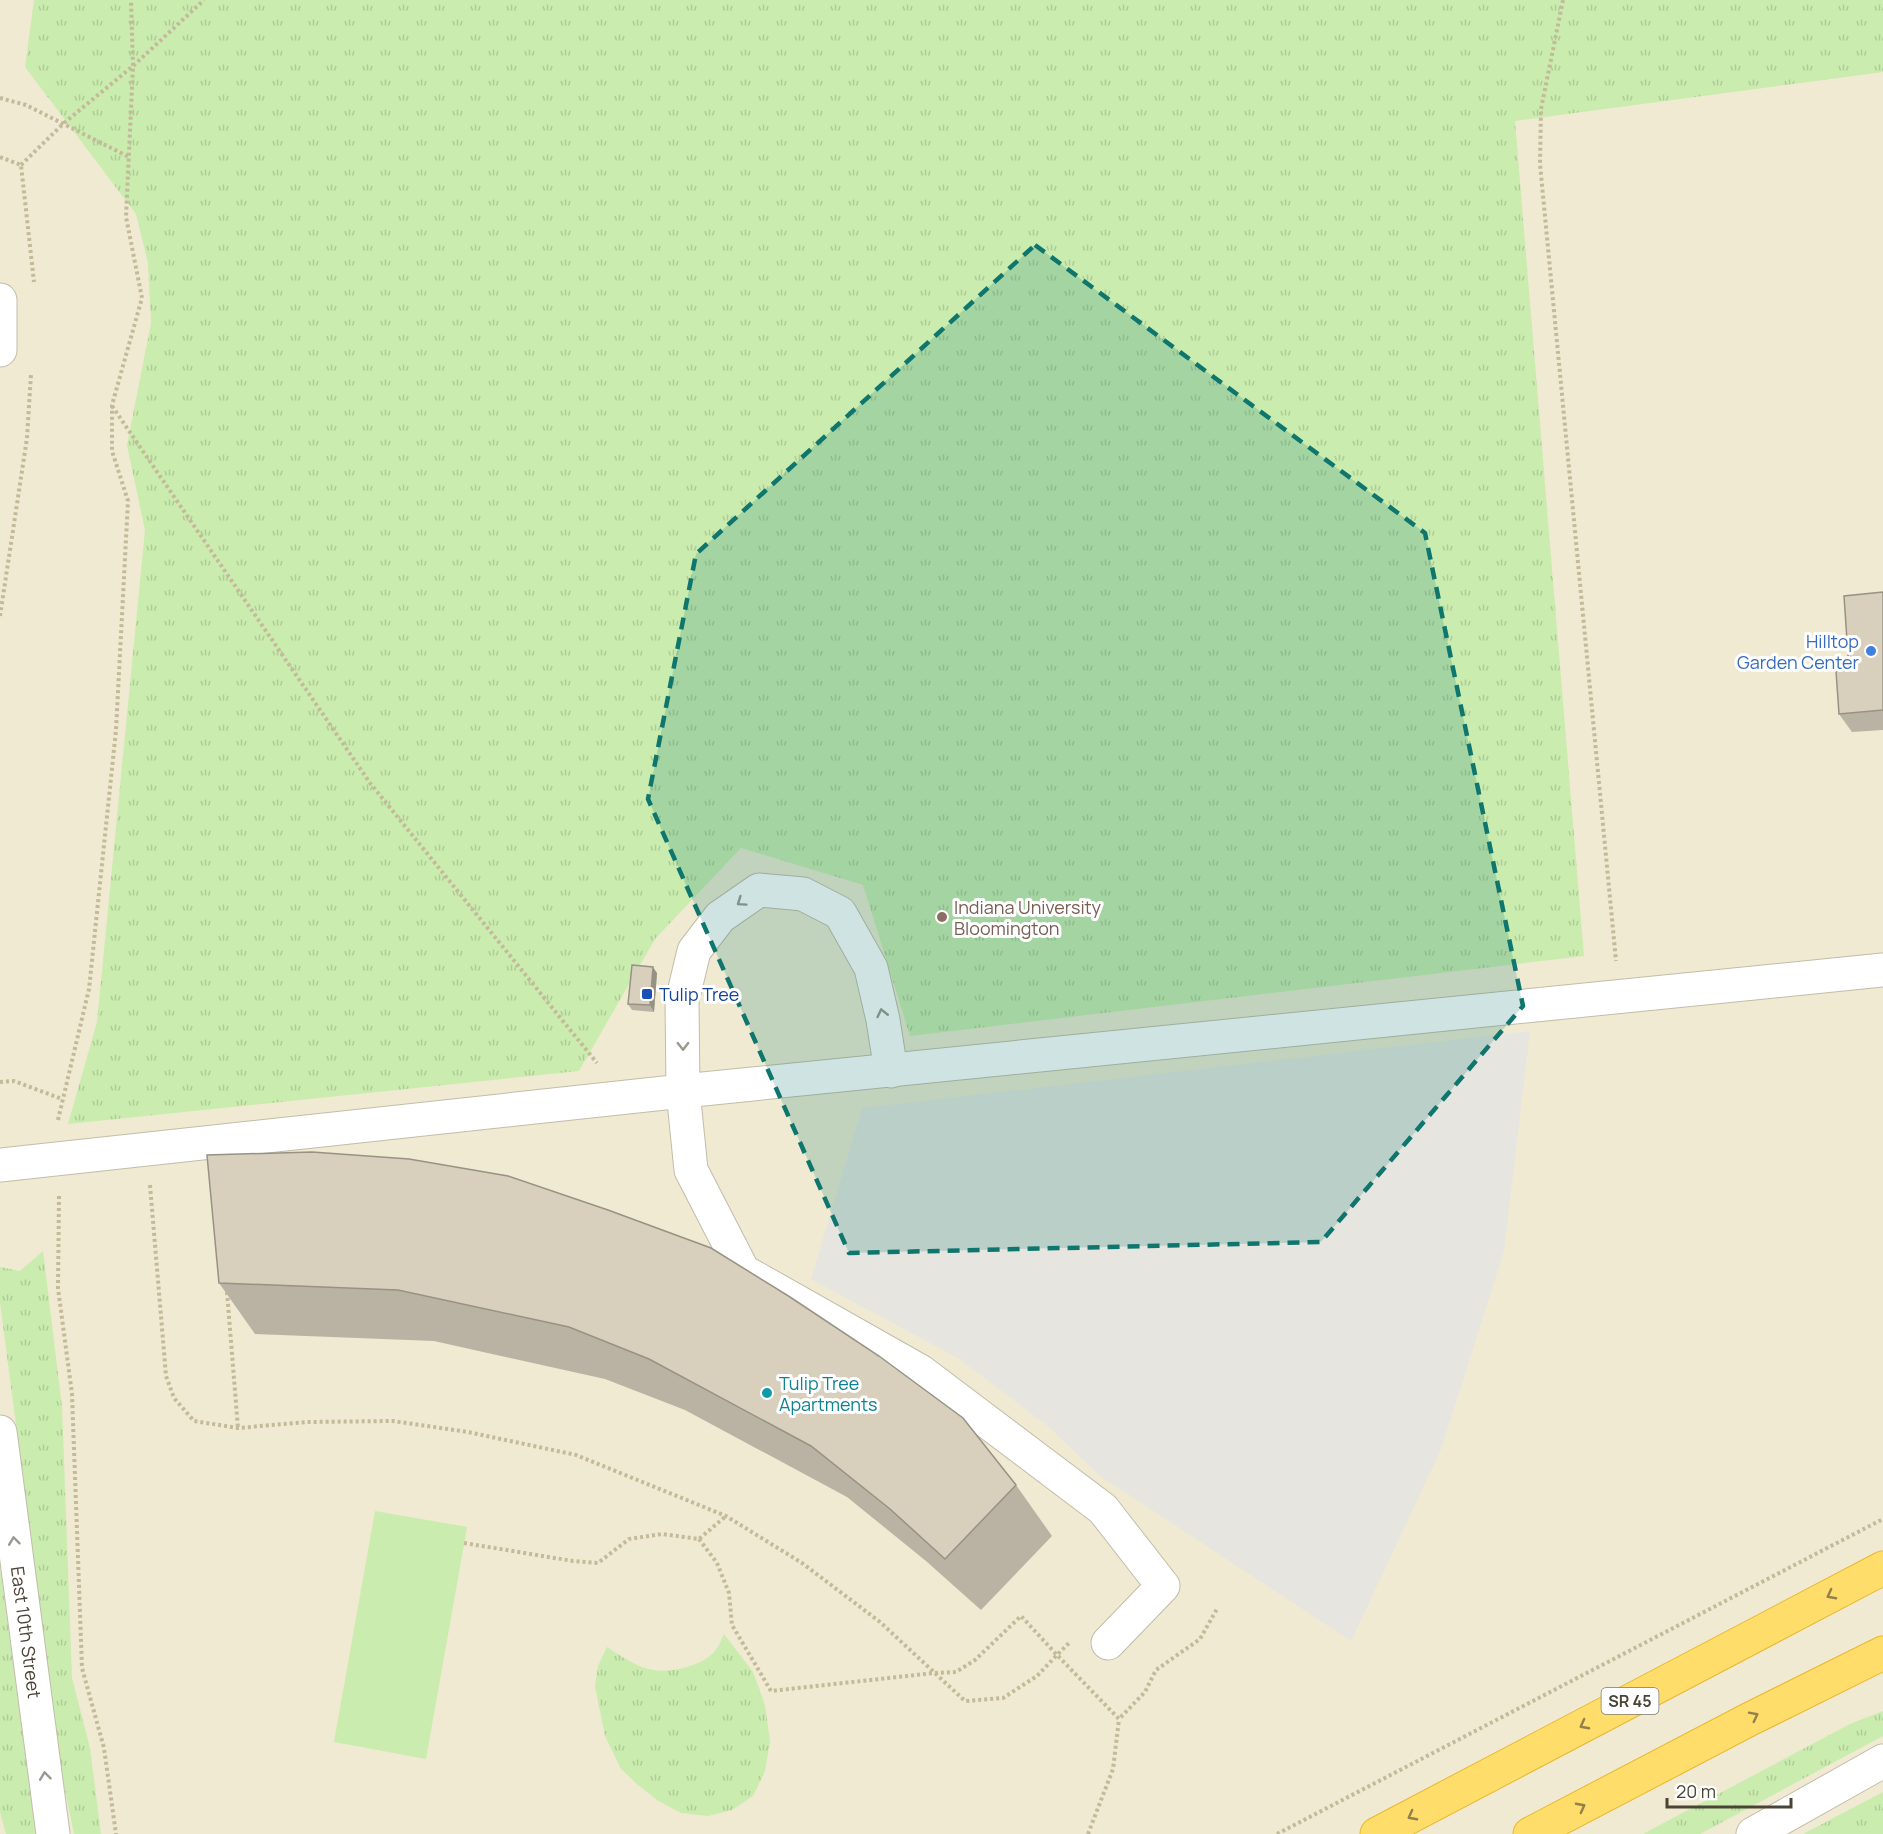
<svg xmlns="http://www.w3.org/2000/svg" width="1883" height="1834" font-family="Manrope,sans-serif">
<style>
.education{fill:#efead1}
.grass{fill:url(#grass-tufts)}
.garden{fill:#caecaf}
.parking{fill:#e6e5e0}
.lines{fill:none;stroke-linecap:round;stroke-linejoin:round}
.minor-casing{stroke:#c2bcaa;stroke-width:35}
.highway-casing{stroke:#e9b82f;stroke-width:35}
.path{stroke:#c4ba9a;stroke-width:4;stroke-dasharray:3 3;stroke-linecap:butt}
.minor{stroke:#fff;stroke-width:33}
.highway{stroke:#ffdd6a;stroke-width:33}
.wall{fill:#bab3a3}
.shaded-wall{fill:#979284}
.building{fill:#d8d0bd;stroke:#979284;stroke-width:1.5}
.oneway{stroke:#9b9890}
.oneway2{stroke:#92814b}
.marked{fill:#0f766e;fill-opacity:0.2;stroke:#0f766e;stroke-width:4.5;stroke-dasharray:12 8;stroke-linejoin:round}
.shop-dot{fill:#3f7fe0;stroke:#fff;stroke-width:2}
.education-dot{fill:#8d6e63;stroke:#fff;stroke-width:2}
.transit-dot{fill:#1a4fb4;stroke:#fff;stroke-width:2}
.culture-dot{fill:#0f9aa8;stroke:#fff;stroke-width:2}
.labels{text-anchor:middle;dominant-baseline:central;stroke-width:6;stroke-linejoin:round;paint-order:stroke}
.shield{fill:#fff;stroke:#807c72;stroke-width:1.5}
.shield-label{font-size:16px;font-weight:bold;fill:#4a4436}
.shop-label{font-size:18px;fill:#366cbe;stroke:#fff;text-anchor:end}
.education-label{font-size:18px;fill:#785e54;stroke:#fff;text-anchor:start}
.transit-label{font-size:18px;fill:#164399;stroke:#fff;text-anchor:start}
.culture-label{font-size:18px;fill:#0d838f;stroke:#fff;text-anchor:start}
.street-label{font-size:18px;fill:#4a4436;stroke:#fff}
</style>
<defs>
<pattern id="grass-tufts" width="24" height="20" patternUnits="userSpaceOnUse" patternTransform="scale(1.5)"><rect width="24" height="20" fill="#caecaf"/><path d="M3 7l-1-3M5 7V3M7 7l1-3M15 17l-1-3M17 17v-4M19 17l1-3" fill="none" stroke="#afcc97"/></pattern>
</defs>
<rect width="100%" height="100%" fill="#f5f3e8"/>
<rect class="education" x="0" y="0" width="1883" height="1834"/>
<g class="grass">
<path d="M34 0H1883V72L1515 121 1584 956 910 1036 863 885 741 848 655 939 579 1071 68 1124 97 1022 145 530 127 445 151 323 148 263 136 214 25 67Z"/>
<path d="M43 1251 62 1407 72 1678 90 1748 101 1834H74L61 1770 0 1302V1267L20 1271Z"/>
<path d="M0 1567 36 1834H6L0 1812Z"/>
<path d="M724 1634 753 1672 765 1705 770 1741 765 1771 753 1796 732 1810 708 1816 681 1813 657 1800 637 1784 621 1769 605 1736 595 1686 598 1666 607 1647C621 1656 636 1667 653 1670 672 1673 702 1666 715 1651 719 1646 721 1640 724 1634Z"/>
<path d="M1883 1711V1736L1700 1834H1643L1850 1724Z"/>
<path d="M1883 1792V1834H1803Z"/>
</g>
<path class="garden" d="M375 1511 467 1527 426 1759 334 1742Z"/>
<path class="parking" d="M1530 1031 1504 1251 1441 1449 1351 1641 1099 1475 1048 1426 958 1358 811 1279 862 1108Z"/>
<g class="lines">
<g class="minor-casing">
<g id="minor">
<path d="M0 300V350"/>
<path d="M891 1071 883 1020 871 968 840 913 803 894 759 890 720 917 694 951 682 1001 683 1091 691 1170 743 1271 920 1371 1103 1509 1163 1586 1108 1643"/>
<path d="M0 1165 683 1091 1883 970"/>
<path id="s1" d="M0 1432 53 1834"/>
<path d="M1753 1834 1883 1761"/>
</g>
</g>
<g class="highway-casing">
<g id="highway">
<path d="M1377 1834 1883 1568"/>
<path d="M1530 1834 1750 1719 1883 1653"/>
</g>
</g>
<g class="path">
<path d="M1563 0 1541 109 1540 164 1616 961"/>
<path d="M0 98 26 105 129 157"/>
<path d="M0 157 21 165 34 282"/>
<path d="M21 165 64 123 133 66 204 0"/>
<path d="M112 406 370 783 597 1063"/>
<path d="M0 616 27 438 31 374"/>
<path d="M0 1082 14 1081 62 1099"/>
<path d="M58 1120 89 989 116 730 128 501 112 451V405L142 298 126 217 133 66 131 0"/>
<path d="M150 1185 166 1376 174 1398 194 1421 238 1428 307 1422 393 1421 468 1432 576 1455 726 1516 802 1563 880 1622 965 1701 1003 1698 1037 1676 1057 1655 1119 1719 1145 1692 1156 1670 1200 1639 1218 1607"/>
<path d="M59 1196 58 1288 72 1394 82 1668 104 1748 116 1834"/>
<path d="M227 1292 238 1428"/>
<path d="M699 1539 717 1563 729 1593 732 1625 771 1691 934 1673 956 1672 975 1660 1021 1616 1057 1655 1069 1643"/>
<path d="M464 1543 573 1561 598 1563 629 1539 662 1534 699 1539 726 1516"/>
<path d="M1088 1834 1113 1769 1119 1719"/>
<path d="M1277 1834 1883 1519"/>
</g>
<use href="#minor" class="minor"/>
<use href="#highway" class="highway"/>
</g>
<g class="wall">
<path d="M1883 592V730L1852 732 1839 714 1849 670Z"/>
<path d="M657 973 654 1012 632 1010 628 1004Z"/>
<path d="M207 1155 1016 1485 1052 1536 981 1610 926 1561 847 1497 685 1410 605 1379 434 1341 255 1334 219 1283Z"/>
</g>
<path class="shaded-wall" d="M653 967 657 973 654 1012 650 1005Z"/>
<g class="building">
<path d="M1883 592V710L1839 714 1836 671 1849 670 1844 596Z"/>
<path d="M632 965 653 967 650 1005 628 1004Z"/>
<path d="M312 1152 409 1159 508 1176 608 1210 711 1248 790 1297 879 1356 963 1418 1016 1485 945 1559 890 1509 811 1446 649 1359 569 1327 398 1290 219 1283 207 1155Z"/>
</g>
<defs><path id="oneway-chevron" d="M-2-3.5L2.5 0L-2 3.5" fill="none" stroke-width="1.6" stroke-linecap="round" stroke-linejoin="round" transform="scale(1.5)"/></defs>
<g class="oneway">
<use href="#oneway-chevron" transform="translate(741 902) rotate(145)"/>
<use href="#oneway-chevron" transform="translate(882 1013) rotate(-103)"/>
<use href="#oneway-chevron" transform="translate(683 1046) rotate(89)"/>
<use href="#oneway-chevron" transform="translate(14 1541) rotate(-97)"/>
<use href="#oneway-chevron" transform="translate(45 1776) rotate(-97)"/>
</g>
<g class="oneway2">
<use href="#oneway-chevron" transform="translate(1831 1595) rotate(152)"/>
<use href="#oneway-chevron" transform="translate(1754 1716) rotate(-27)"/>
<use href="#oneway-chevron" transform="translate(1584 1725) rotate(152)"/>
<use href="#oneway-chevron" transform="translate(1581 1807) rotate(-28)"/>
<use href="#oneway-chevron" transform="translate(1412 1816) rotate(152)"/>
</g>
<path class="marked" d="M1035 245 1425 533 1523 1006 1321 1242 849 1253 648 799 696 554Z"/>
<circle class="shop-dot" cx="1871" cy="651" r="6"/>
<circle class="education-dot" cx="942" cy="917" r="6"/>
<rect class="transit-dot" x="641" y="988" width="12" height="12" rx="3"/>
<circle class="culture-dot" cx="767" cy="1393" r="6"/>
<g class="labels">
<rect class="shield" x="1601.5" y="1688" width="57" height="26" rx="4.5"/>
<g class="shield-label">
<text x="1630" y="1701">SR 45</text>
</g>
<g class="shop-label">
<text x="1859" y="641">Hilltop<tspan x="1859" dy="21">Garden Center</tspan></text>
</g>
<g class="education-label">
<text x="954" y="907">Indiana University<tspan x="954" dy="21">Bloomington</tspan></text>
</g>
<g class="transit-label">
<text x="659" y="994">Tulip Tree</text>
</g>
<g class="culture-label">
<text x="779" y="1383">Tulip Tree<tspan x="779" dy="21">Apartments</tspan></text>
</g>
<g class="street-label">
<text stroke="none"><textPath href="#s1" startOffset="202">East 10th Street</textPath></text>
</g>
</g>
<path d="M1667 1798v9h124v-9" fill="none" stroke="#4a4436" stroke-width="3"/>
<text x="1676" y="1798" font-size="18" fill="#4a4436" stroke="#ffffff" stroke-width="4.5" paint-order="stroke">20 m</text>
</svg>
